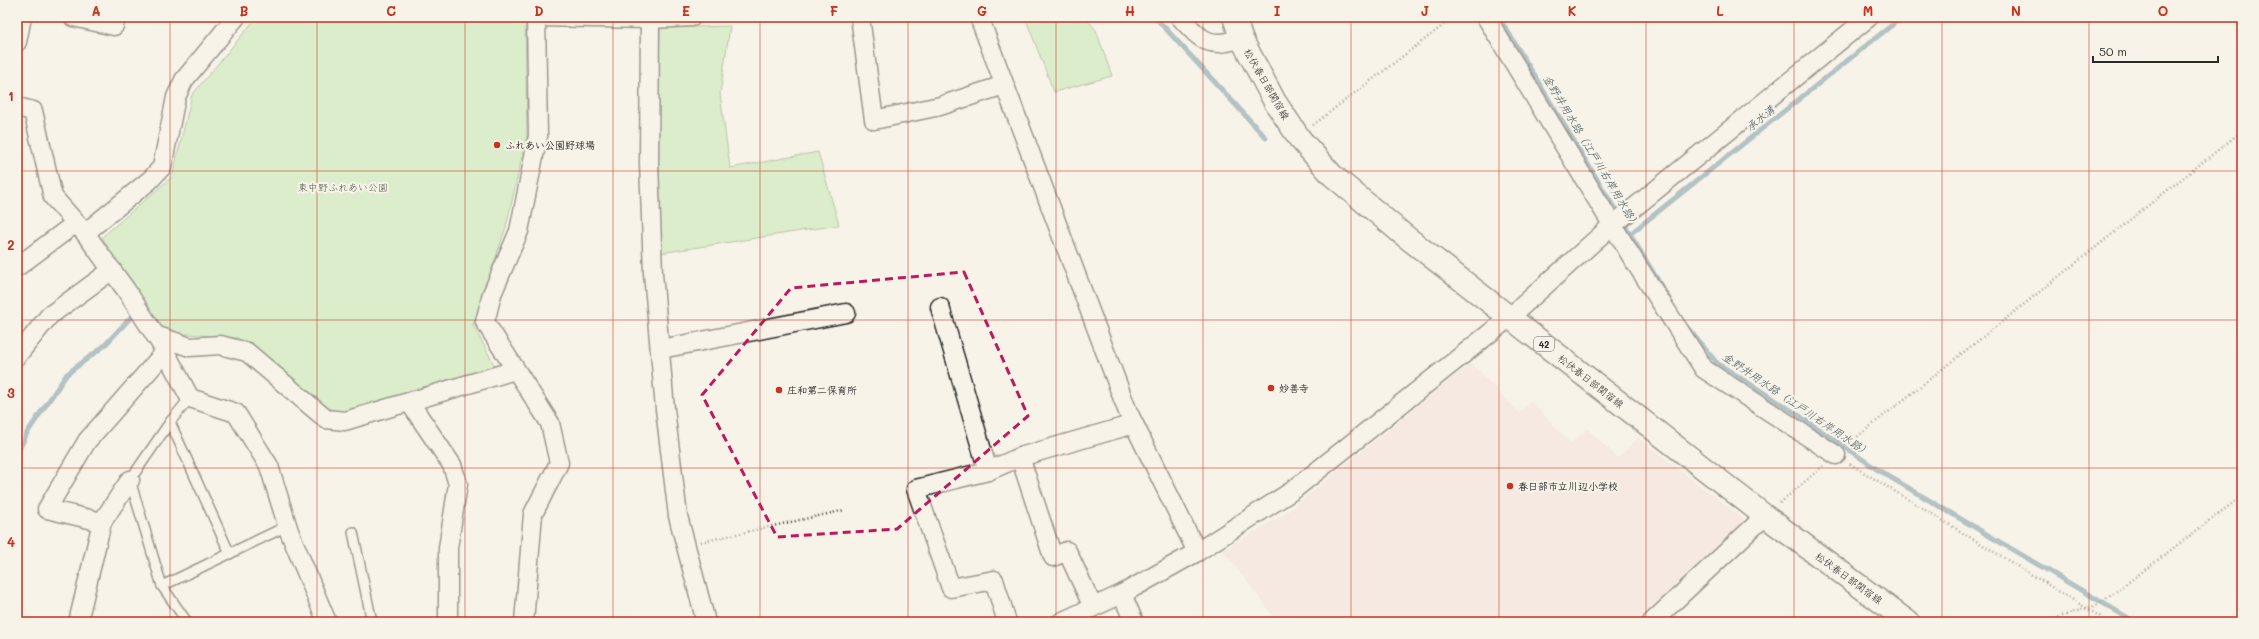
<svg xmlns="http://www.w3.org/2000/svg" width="2259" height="639" font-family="Mali,'Klee One',sans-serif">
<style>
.built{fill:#f1ddda}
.green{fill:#b8e7a6;stroke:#728968}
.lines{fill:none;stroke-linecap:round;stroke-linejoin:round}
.stream{stroke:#60879a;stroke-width:5}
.service-casing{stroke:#2b2b2b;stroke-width:12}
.minor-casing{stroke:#2b2b2b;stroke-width:21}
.primary-casing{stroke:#2b2b2b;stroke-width:25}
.path{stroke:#2b2b2b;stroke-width:2.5;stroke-dasharray:1 3;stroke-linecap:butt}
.service{stroke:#f7f3e8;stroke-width:9}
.minor{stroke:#f7f3e8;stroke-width:18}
.primary{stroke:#f7f3e8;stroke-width:22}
.marked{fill:none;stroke:#c2185b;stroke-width:3;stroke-dasharray:8 5;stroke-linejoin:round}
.grid{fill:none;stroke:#c8321e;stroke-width:1;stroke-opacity:0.55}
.poi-dot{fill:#c8321e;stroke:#f7f3e8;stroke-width:1.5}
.labels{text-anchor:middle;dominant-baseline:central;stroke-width:4;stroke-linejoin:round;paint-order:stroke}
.shield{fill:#f7f3e8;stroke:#686764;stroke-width:1}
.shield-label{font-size:9px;font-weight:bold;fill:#2b2b2b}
.street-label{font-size:10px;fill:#2b2b2b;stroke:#f7f3e8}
.poi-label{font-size:10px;font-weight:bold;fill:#2b2b2b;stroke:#f7f3e8;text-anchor:start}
.park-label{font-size:10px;fill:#4e5a4a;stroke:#f7f3e8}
.water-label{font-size:11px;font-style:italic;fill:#465962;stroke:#f7f3e8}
.neatline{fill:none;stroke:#c8321e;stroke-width:1.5}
.grid-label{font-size:13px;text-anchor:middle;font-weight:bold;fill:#c8321e}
</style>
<rect width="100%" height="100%" fill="#f7f3e8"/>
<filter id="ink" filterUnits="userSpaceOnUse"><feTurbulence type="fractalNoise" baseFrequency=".025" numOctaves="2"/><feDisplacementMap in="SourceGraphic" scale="8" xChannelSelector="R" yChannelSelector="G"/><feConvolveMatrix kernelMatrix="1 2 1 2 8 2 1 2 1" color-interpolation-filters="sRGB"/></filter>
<g filter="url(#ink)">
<path class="built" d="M1471 363 1519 413 1531 401 1571 444 1587 429 1618 458 1638 438 1745 520 1635 622H1278L1223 550 1283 515Z"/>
<g class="green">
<path d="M257 17H525L527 135 506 227 473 325 495 366 326 419 238 338 188 334 155 335 102 237 172 177 192 95Z"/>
<path d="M1025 17H1085L1096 30 1112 76 1054 92Z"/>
<path d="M730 26 720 94 730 168 818 152 839 225 661 253 657 161 660 28Z"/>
</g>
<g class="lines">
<g class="stream">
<path d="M1155 17 1266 138"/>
<path d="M1499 17 1671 302"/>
<path d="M1630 234 1902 17"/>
<path d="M1686 326 1717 363 1794 412 1878 470 2135 622"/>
<path d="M17 454 27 433 67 374 104 346 132 316"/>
</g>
<g class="service-casing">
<g id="service">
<path d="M190 398 170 422 230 554"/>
<path d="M170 422 130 480 162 586 187 622"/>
<path d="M353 532 372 622"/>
<path d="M162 586 287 526"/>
</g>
</g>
<g class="minor-casing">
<g id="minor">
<path d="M73 17 114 26 116 17"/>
<path d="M536 17 650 19 692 17"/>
<path d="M860 17 874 120 940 106 1004 85"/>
<path d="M979 17 1128 412 1197 552"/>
<path d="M1180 17C1201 40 1209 50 1241 38"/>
<path d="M1486 17 1633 259 1704 369 1836 455"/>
<path d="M650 19 649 163 653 273 665 409 678 516 706 622"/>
<path d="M17 42 22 17"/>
<path d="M17 107 33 111 53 197 85 233 126 290 161 344 190 398 236 413 269 466 289 531 327 622"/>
<path d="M85 233 150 180 162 167 176 97 184 80 236 17"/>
<path d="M17 267 76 223"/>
<path d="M940 307 988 471 1020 457 1134 424"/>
<path d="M155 335 190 347 220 345 247 352 326 419 345 421 515 370"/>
<path d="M661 349 846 313"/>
<path d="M17 356 49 316 112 270"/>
<path d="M410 403 452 465 458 484 448 548V622"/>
<path d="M1020 457 1053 557 1067 551 1093 607"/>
<path d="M988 471 916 489 951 588 994 580 1007 622"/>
<path d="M130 480 102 522 47 509 87 441 165 352"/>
<path d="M1122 594 1134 622"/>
<path d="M78 622 102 522"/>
<path d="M524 622 533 514 559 463 550 423 485 322 492 294 519 231 538 136 536 17"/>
<path d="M1061 622 1122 594 1197 552 1292 491 1510 317 1609 228 1869 17"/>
<path d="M1652 622 1765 516"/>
</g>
</g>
<g class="primary-casing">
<path id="primary" d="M1234 17 1241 38 1275 102 1300 139 1332 175 1405 236 1765 516 1908 622"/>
</g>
<g class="path">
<path d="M1313 125 1454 17"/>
<path d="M1848 444 2242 131"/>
<path d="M1850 464 2109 622"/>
<path d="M1780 503 1823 466"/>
<path d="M701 542 845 510"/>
<path d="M2043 622 2097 605 2113 594 2242 496"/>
</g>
<use href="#service" class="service"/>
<use href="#minor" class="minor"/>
<use href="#primary" class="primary"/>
</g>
</g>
<path d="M0 0H2259V639H0ZM964 272 1028 416 897 529 777 537 702 395 791 288Z" fill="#f7f3e8" fill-opacity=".55" fill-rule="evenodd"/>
<path class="marked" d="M964 272 1028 416 897 529 777 537 702 395 791 288Z"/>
<path class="grid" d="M170 17V622M317 17V622M465 17V622M613 17V622M760 17V622M908 17V622M1056 17V622M1203 17V622M1351 17V622M1499 17V622M1646 17V622M1794 17V622M1942 17V622M2089 17V622M17 171H2242M17 320H2242M17 468H2242"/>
<g class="poi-dot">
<circle cx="497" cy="145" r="4"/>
<circle cx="1271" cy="388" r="4"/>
<circle cx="779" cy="390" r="4"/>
<circle cx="1510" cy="486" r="4"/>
</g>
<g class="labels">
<rect class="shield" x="1534" y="337" width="20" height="14" rx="3"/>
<g class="shield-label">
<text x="1544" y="344">42</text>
</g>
<g class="street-label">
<text transform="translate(1267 84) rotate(60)">松伏春日部関宿線</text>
<text transform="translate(1591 381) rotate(38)">松伏春日部関宿線</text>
<text transform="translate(1849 578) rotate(36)">松伏春日部関宿線</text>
</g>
<g class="poi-label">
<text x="505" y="145">ふれあい公園野球場</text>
<text x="1279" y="388">妙善寺</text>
<text x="787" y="390">庄和第二保育所</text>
<text x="1518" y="486">春日部市立川辺小学校</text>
</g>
<g class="park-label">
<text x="343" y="187">東中野ふれあい公園</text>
</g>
<g class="water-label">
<text transform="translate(1760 118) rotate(-39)">承水溝</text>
<text transform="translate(1592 151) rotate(59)">金野井用水路（江戸川右岸用水路）</text>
<text transform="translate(1797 404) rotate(34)">金野井用水路（江戸川右岸用水路）</text>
</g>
</g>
<rect width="2259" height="639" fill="none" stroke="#f7f3e8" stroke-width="44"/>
<path d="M2093 56v6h125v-6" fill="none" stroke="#2b2b2b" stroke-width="2"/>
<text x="2099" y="56" font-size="12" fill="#2b2b2b" stroke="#f7f3e8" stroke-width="3" paint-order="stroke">50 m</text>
<rect x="22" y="22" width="2215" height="595" class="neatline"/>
<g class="grid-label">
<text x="96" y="16">A</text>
<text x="244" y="16">B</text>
<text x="391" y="16">C</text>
<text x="539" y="16">D</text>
<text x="686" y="16">E</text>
<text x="834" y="16">F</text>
<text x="982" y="16">G</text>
<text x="1130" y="16">H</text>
<text x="1277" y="16">I</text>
<text x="1425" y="16">J</text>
<text x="1572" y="16">K</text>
<text x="1720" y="16">L</text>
<text x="1868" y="16">M</text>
<text x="2016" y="16">N</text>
<text x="2163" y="16">O</text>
<text x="11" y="101">1</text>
<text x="11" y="250">2</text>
<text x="11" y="398">3</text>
<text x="11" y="547">4</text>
</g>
</svg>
